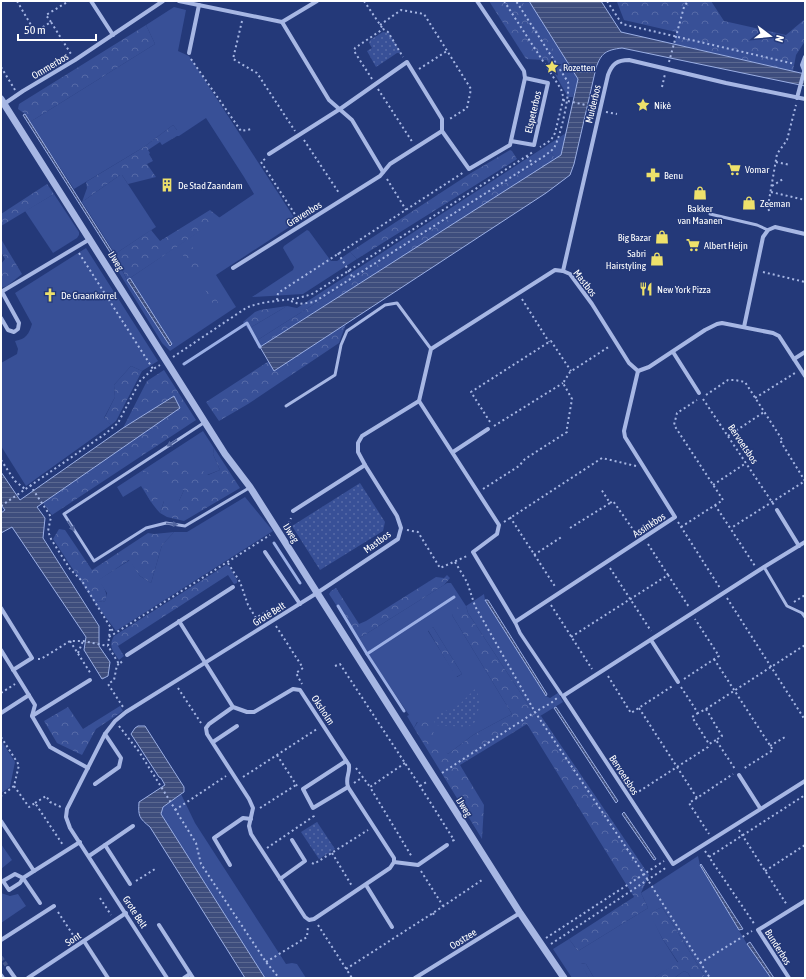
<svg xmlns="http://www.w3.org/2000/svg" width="806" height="979" font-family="'Asap Condensed',sans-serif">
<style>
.green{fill:#385097;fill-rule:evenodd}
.forest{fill:url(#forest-crowns)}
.park{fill:url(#park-dots)}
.water{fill:url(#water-rules);stroke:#9bafe5}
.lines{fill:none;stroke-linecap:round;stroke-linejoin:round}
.stream{stroke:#9bafe5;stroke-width:3}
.minor-tunnel{stroke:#45578d;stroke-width:4;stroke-dasharray:4 2;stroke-linecap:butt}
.path{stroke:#a7b7e4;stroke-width:2;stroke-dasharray:2 3;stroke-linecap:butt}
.service{stroke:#a7b7e4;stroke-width:3}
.pedestrian{stroke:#a7b7e4;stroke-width:3.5}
.minor{stroke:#a7b7e4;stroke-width:4}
.tertiary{stroke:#a7b7e4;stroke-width:7}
.oneway{fill:#52659e}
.labels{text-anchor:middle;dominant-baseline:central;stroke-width:3;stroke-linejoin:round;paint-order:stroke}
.street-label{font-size:10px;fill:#fff;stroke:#243979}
.poi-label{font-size:10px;fill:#fff;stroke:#243979;text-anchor:start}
</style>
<defs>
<pattern id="forest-crowns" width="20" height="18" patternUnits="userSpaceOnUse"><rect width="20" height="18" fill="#385097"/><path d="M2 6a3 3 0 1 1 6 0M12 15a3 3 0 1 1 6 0" fill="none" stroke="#566aa7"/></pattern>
<pattern id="park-dots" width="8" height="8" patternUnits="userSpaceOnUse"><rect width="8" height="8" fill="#385097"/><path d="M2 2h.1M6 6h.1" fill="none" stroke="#566aa7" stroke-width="1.8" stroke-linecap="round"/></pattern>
<pattern id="water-rules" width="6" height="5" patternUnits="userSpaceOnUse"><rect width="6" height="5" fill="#3e4d7d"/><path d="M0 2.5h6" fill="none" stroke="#5b6890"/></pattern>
</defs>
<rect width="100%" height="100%" fill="#243979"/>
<g class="green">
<path d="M513 1H529L578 79 573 97H568Z"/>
<path d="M174 7 186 10 178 51 189 56 297 222 216 275 236 307 170 351 162 343 118 271 121 268 127 280 170 346 172 344 130 278 254 194 244 177 206 118 179 136H177V130L173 125 144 147 74 189 30 122 155 44 146 25Z"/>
<path d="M566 133 561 155 555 159 552 153 256 341 248 329 287 306 297 308Z"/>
<path d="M120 175H122L156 227 115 254 82 202Z"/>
<path d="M54 194 79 232V235L77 238 53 253 25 211Z"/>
<path d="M307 230 309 231 331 261H337L350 252 357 259 303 294 252 297 293 270 294 267 283 248 284 246Z"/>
<path d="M86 248 158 361 142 371 131 366 114 385 115 397 104 418 111 425 26 486 1 446V363L17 354 18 349 15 341C26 339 29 334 32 324L15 293Z"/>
<path d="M203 431 214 448 213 454 220 470 207 475 184 490 179 501H164L160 513C152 505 147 495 141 486L123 497 117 487Z"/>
<path d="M245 497 273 531 116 631 95 603 98 601 103 602 105 601 107 593 98 580 130 560 140 576 151 583 162 545 174 532H187Z"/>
<path d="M447 583H451L453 586 466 606 484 594 485 600 546 696 550 698 558 693 563 702 537 718 468 613 466 606 452 615 512 714 473 735 448 754 417 722 414 728 407 716 409 715 358 639ZM433 627 462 674 457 677 428 631Z"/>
<path d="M1 740 15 762 10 787 1 793Z"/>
<path d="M181 794 195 823 286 964 292 963 297 964 306 978H265L161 814 163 807Z"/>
<path d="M1 844 12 860 1 869Z"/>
<path d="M698 856 700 865 747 944 771 978H706L662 907 650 913 662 938 678 963 653 978H594L586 964 581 963 589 978H572L553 949 569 939 578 951 648 908 641 893Z"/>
<path d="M1 893 10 896 18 894 26 906 1 923Z"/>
<path d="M684 971 688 973 691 978H674Z"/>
</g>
<g class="forest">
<path d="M489 1H522L561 61 526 59Z"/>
<path d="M619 1H711L724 21 786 35 805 19V41L796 55 793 71 675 44 676 32 624 20 617 2Z"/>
<path d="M146 25 155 44 30 122 25 114 18 109 19 104Z"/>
<path d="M173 125 177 130V136L162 145 160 142 148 150 150 153 149 154 153 161 147 164 156 177 128 184 122 175H120L82 202 87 188 86 182 144 147Z"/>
<path d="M510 150 512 151 517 159 514 161 357 259 350 252 471 173Z"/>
<path d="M552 153 555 159 260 347 256 341Z"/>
<path d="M47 184 54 194 1 226V214Z"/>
<path d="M210 210 220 218 127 280 115 254 151 230 160 241Z"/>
<path d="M1 239 22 274 7 286 1 288V264L5 259 1 252Z"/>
<path d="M194 247 206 268 193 275 183 255 187 249Z"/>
<path d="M206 281 220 306 215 308 201 282Z"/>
<path d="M287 306 248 329 243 322 255 312 260 310Z"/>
<path d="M346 324 339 343 248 404 219 421 206 402 269 361 275 370Z"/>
<path d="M131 366 142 371 116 421 111 425 104 419 115 397 114 385Z"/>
<path d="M164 370 196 420 52 515 43 503 180 408 173 396 123 428 147 381Z"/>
<path d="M214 448 240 488 184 521 167 517 160 513 164 501H179L184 490 165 482 160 462 175 458 189 474 199 468 208 475 220 470 213 454Z"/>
<path d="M143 470 154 476 149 487 160 498 151 502 143 487Z"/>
<path d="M59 529 65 530 92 570 148 533 154 534 174 532 162 545 151 583 140 576 129 560 99 580C103 587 109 593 105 601L103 602 98 601 95 603 53 539Z"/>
<path d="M226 565 229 566 237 580V583L234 584 228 575 118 646 124 656 119 660C113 651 108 646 114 636Z"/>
<path d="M447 575 450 578 444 585 358 639 329 594 331 591 336 588 359 624 366 621 436 577 444 578Z"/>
<path d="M460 604 466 606 468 613 537 718 541 716 649 875 641 893 648 908 578 951 569 939 634 897 527 724 460 765 484 805 482 839 414 728C417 723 418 720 425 720L448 754 473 735 512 714 452 615Z"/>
<path d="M433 627 462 674 456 677 428 630Z"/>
<path d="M120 706 123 711 96 729 82 755 57 743 44 721 68 707 83 729Z"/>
<path d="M662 907 706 978H691L688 973 684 971 674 978H653L678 962 662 938 649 913Z"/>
<path d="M580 963 586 964 594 978H589Z"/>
</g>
<g class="park">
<path d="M383 32 389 33 401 53H397L376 67 367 51 372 48 369 43 370 40Z"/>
<path d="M360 483 385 522 383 531 320 570 292 526Z"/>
<path d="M475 689 481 700 475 722 468 727 435 725 434 716 459 705Z"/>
<path d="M317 822 335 849 319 859 301 832Z"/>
</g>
<g class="water">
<path d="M529 1H601L621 32 805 74V86L622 48C606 50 601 53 596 68L574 164 570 175 546 193 274 371 260 347 561 155 578 79Z"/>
<path d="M25 114 117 259 115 260 23 115Z"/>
<path d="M130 278 172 344 170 346 127 280Z"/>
<path d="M174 396 180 408 37 507 45 518 43 538 99 626V646L110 662 108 676 102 679 84 650 86 637 12 527 1 533V513L5 510 1 505V472L20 500 123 428Z"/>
<path d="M485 600H488L547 694 546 696Z"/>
<path d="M556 707 618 801 616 803 554 708Z"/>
<path d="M138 726H145L184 787V792L181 794 163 807 161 814 265 978H245L150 827C139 818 138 816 139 802L165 785 161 778 159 777 131 734 135 728Z"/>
<path d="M624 812 656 859 654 860 622 814Z"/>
<path d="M701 864 743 929 739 930 700 865Z"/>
<path d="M750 942 774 978H771L747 944Z"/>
</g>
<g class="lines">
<g class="stream">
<path d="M184 364 247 323 260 347"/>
<path d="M274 543 300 583"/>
<path d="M338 606 367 654 454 597"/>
<path d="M367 654 404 711"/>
</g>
<path class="minor-tunnel" d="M1 957 8 968"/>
<g class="path">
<path d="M17 1 35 32 51 22 71 54"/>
<path d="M364 1 383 29"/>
<path d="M504 1 561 89 563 96V100L555 133 551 140 540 147"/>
<path d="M607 1 622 24 795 64"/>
<path d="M242 21 233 59 257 73 295 131"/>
<path d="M51 22 46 15 69 1"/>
<path d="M380 25 401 10 424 14 471 89 467 108 448 120"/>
<path d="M191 59 241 131 252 129"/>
<path d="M669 62 684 7 688 1"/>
<path d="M1 67 15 90"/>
<path d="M419 69 447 51"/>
<path d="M372 79 354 51 355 48 383 29 388 32 403 57"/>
<path d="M662 87 665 74"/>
<path d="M378 89 413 143"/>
<path d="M563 100 595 107"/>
<path d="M606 112 617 114"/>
<path d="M304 140 339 193"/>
<path d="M527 156 532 163"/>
<path d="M265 159 261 162 298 219"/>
<path d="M776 162 790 165"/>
<path d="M387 179 406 210"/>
<path d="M772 186 783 179"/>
<path d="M771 192 805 200"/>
<path d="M769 211 768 206 777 154 787 140 796 105"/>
<path d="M79 253 153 369"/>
<path d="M338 253 353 278"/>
<path d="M763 272 805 282"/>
<path d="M522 299 549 342"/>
<path d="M277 300 278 293 464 172"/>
<path d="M291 301 299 304 314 302 546 155C549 152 553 150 555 146 561 134 570 94 568 82L516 1"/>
<path d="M173 357 246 308C269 298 291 303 314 293L533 152"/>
<path d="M706 395 728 380H735L745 382 783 441 781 442 805 481 731 528"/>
<path d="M755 398 795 373"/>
<path d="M703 399 774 505"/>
<path d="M490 422 471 392 549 342 551 341 571 371"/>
<path d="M494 426 563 383"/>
<path d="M728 436 764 412"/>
<path d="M1 460 15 481 25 489"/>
<path d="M30 485 51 517 48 531 51 539 70 569 82 581 114 633"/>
<path d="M713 485 746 463"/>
<path d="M483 489 519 466 525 459 567 432V428L572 399 563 383 570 372 610 346"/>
<path d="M610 503 613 501 632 528"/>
<path d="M715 505 755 566"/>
<path d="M1 506 105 434 118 423 140 381 153 369 160 365"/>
<path d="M510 517 556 588"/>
<path d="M504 522 602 458 636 466"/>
<path d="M678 522 720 588"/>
<path d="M284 526 289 523 291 518"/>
<path d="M681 527 723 500 674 425 677 413 697 400"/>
<path d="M570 528 610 503 601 489"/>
<path d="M407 530 418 532 440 568 467 556"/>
<path d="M648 544 668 575"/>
<path d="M534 555 563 536"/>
<path d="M455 562 467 582 475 606 535 712 644 874 710 978"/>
<path d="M228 563 240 582 248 605 256 618 267 611 270 615"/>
<path d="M610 568 651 631"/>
<path d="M727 598 805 720"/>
<path d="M794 602 805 595"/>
<path d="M551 605 592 669"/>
<path d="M276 626 303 668 296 673 302 684"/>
<path d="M110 629 108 646 119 664 124 660"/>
<path d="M109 637 270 535"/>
<path d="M571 637 668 575 689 607"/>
<path d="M70 641 91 674"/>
<path d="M78 653 83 641"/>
<path d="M38 659H41L70 641H83L108 646"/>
<path d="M714 659 773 750 743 769"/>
<path d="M119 664 117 665 114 680 108 684 123 707"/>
<path d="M335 666 340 664 420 786 454 840 452 841"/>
<path d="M608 676 631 713 674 685"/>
<path d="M684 679 719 656 695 619"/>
<path d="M681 687 698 713 706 709 722 736 716 740 735 769"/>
<path d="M178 688 201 723"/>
<path d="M1 693 15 684"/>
<path d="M639 708 697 798 733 774"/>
<path d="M706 709 805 645"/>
<path d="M698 713 692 717 709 744 716 740"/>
<path d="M119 726 140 753 196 843 201 864 266 962 279 978"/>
<path d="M1 737 19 765 14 786 1 796"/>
<path d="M770 746 785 737"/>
<path d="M277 755 297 786"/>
<path d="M405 763 370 787 412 857"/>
<path d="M356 768 370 787"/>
<path d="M442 773 535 712 551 703 557 698"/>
<path d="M243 777 317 729"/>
<path d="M354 783 363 777"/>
<path d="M14 786 29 807 35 803 63 845"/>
<path d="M420 786 428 781"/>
<path d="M635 794 708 747 709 744"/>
<path d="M697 798 689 803 709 834"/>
<path d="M35 803 46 796 50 802 61 807"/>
<path d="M260 808 296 785"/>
<path d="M175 810 226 776"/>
<path d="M739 830 787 905"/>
<path d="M267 848 314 816V813"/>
<path d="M705 851 755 925"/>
<path d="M332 853 352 886"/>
<path d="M709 857 805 795"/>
<path d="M312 863 314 864 368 830"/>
<path d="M421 871 443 906"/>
<path d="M765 871 805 845"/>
<path d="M136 881 155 869"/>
<path d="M100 898 111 915"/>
<path d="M58 912 75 938"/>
<path d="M433 913 435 917"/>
<path d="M318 925 352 978"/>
<path d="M546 938 664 861"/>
<path d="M551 944 667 867"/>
<path d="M266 962 307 937 308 926"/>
<path d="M700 963 752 931"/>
<path d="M346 969 433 913 482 880"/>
</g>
<g class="service">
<path d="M710 214 757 225 768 230"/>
<path d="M286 406 335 375 341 345 347 331 385 305 397 303 431 349"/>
<path d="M205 422 64 514 94 561 146 528 166 523 185 526 249 488"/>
<path d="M764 567 787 606 802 613 805 617"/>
</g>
<path class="pedestrian" d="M515 622 520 633 561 694"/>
<g class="minor">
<path d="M91 1 113 35"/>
<path d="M179 1 282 22 317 1"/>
<path d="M282 22 329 100 352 120 383 172"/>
<path d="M189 53 199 5"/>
<path d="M804 70 802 65 805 57"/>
<path d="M797 98 805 68"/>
<path d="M4 104 23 91 75 60 163 1"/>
<path d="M511 141 534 145 548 83 525 78"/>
<path d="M269 154 340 109 407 62 442 119V131L469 169 510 145 525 78 524 71 477 1"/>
<path d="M233 268 380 176 390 164 442 131"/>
<path d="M563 271 608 75C612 64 617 60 629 60L726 83 805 99"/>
<path d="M1 292 90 239"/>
<path d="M1 318 8 330 14 332 18 329 19 323 2 292"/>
<path d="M744 327 763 237 768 230 775 227 805 234"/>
<path d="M673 352 699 393"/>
<path d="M794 359 805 352"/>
<path d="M419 401 499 525 497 534 473 552 515 622 675 517 625 437 624 431 638 371"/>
<path d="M453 452 488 429"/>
<path d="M777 510 799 546"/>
<path d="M293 511 365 465"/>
<path d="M805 542 764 567 563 696 673 864 805 781"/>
<path d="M265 552 300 604"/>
<path d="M1 608 32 658 13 670"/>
<path d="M179 621 233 707 247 712H254L293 689 300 690 349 765C350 775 345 777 348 787L394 858V862L390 868 314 919 309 920 305 917 251 834 249 826 253 808 249 799 207 734 206 728 209 724 233 707"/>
<path d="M651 640 678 682"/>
<path d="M1 650 35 705 32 716 50 747 88 768"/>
<path d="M127 655 233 587"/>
<path d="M1 713 29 695"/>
<path d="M32 716 90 680"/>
<path d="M213 742 237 726"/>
<path d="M346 761 303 789 313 808 348 787"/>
<path d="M739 775 760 808"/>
<path d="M95 784 119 767 121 758 105 734"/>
<path d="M1 821 34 871 80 842"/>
<path d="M105 845 130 884"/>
<path d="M89 856 133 826"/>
<path d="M394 862 418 865 447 845"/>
<path d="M230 865 214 838 243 818 251 819"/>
<path d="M34 871 23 878 40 903"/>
<path d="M15 874 23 878 20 883 9 890 3 881Z"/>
<path d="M280 879 305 861 292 840"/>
<path d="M366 885 392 927"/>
<path d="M159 925 193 978"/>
<path d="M1 940 54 906"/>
<path d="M84 941 108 978"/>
<path d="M8 968 15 978"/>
<path d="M1 975 3 978"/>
<path d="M28 978 126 913"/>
<path d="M167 978 70 828 66 817 67 809 105 734 115 721 126 712 317 593 398 539 401 528 397 516 365 465 358 452V443L362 436 419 401 431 349 555 270 563 271 570 274 592 304 629 363 638 371 649 367 705 330 717 324 722 323 773 333 779 336 805 376"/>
<path d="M184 978 190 974"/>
<path d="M415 978 520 913"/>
<path d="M789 978 758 930 805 901"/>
</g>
<path class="tertiary" d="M1 99 225 454 250 487 520 913 564 978"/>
</g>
<defs><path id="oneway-solid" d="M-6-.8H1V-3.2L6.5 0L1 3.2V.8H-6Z"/></defs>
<g class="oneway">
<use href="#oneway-solid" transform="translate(172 443) rotate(147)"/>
<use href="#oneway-solid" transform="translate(172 524) rotate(6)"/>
<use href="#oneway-solid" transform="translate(71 526) rotate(57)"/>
</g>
<defs>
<g id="sight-bare" transform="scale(1.08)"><path d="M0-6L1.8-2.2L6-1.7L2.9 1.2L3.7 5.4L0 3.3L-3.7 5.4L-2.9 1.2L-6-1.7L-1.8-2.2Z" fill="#eee16b" stroke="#243979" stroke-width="2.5" paint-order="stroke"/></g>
<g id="supermarket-bare" transform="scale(1.08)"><path d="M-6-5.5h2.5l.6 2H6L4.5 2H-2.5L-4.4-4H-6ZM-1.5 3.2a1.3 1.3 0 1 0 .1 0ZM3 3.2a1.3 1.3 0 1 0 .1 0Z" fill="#eee16b" stroke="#243979" stroke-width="2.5" paint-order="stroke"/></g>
<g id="pharmacy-bare" transform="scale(1.08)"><path d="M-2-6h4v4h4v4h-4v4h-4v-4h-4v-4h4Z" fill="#eee16b" stroke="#243979" stroke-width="2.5" paint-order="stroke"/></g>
<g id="building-bare" transform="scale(1.08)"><path d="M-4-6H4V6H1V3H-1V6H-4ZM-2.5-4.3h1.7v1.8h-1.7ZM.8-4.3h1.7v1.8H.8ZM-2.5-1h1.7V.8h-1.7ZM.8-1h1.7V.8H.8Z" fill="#eee16b" stroke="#243979" stroke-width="2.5" paint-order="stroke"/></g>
<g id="shop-bare" transform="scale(1.08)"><path d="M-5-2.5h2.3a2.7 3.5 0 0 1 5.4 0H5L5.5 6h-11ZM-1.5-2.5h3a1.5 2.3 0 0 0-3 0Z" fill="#eee16b" stroke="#243979" stroke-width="2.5" paint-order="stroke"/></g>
<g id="restaurant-bare" transform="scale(1.08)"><path d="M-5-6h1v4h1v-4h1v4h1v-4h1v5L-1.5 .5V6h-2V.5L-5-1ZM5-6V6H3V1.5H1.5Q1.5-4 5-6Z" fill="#eee16b" stroke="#243979" stroke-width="2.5" paint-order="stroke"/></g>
<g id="church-bare" transform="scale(1.08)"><path d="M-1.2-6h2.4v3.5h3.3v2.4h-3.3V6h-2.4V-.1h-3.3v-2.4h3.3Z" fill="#eee16b" stroke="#243979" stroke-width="2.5" paint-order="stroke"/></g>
</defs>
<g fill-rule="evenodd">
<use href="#sight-bare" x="552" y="67"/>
<use href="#sight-bare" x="643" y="105"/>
<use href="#supermarket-bare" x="734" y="169"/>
<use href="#pharmacy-bare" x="653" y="175"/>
<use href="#building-bare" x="167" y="185"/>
<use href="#shop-bare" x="700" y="193"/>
<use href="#shop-bare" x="749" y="203"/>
<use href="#shop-bare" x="662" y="237"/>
<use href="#supermarket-bare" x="693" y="245"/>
<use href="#shop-bare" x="657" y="259"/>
<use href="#restaurant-bare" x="646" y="289"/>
<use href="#church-bare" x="50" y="295"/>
</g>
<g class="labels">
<g class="street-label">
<text transform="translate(50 66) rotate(-31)">Ommerbos</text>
<text transform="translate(593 104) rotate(-77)">Muiderbos</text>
<text transform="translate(533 112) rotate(-77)">Elspeterbos</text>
<text transform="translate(304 214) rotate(-32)">Gravenbos</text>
<text transform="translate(116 261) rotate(58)">IJweg</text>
<text transform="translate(585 283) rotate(52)">Mastbos</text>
<text transform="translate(743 444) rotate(56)">Bervoetsbos</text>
<text transform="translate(649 525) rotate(-33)">Assinkbos</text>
<text transform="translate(291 533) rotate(57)">IJweg</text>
<text transform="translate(377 542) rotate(-36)">Mastbos</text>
<text transform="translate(269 614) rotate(-32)">Grote Belt</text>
<text transform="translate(323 710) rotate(57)">Oksholm</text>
<text transform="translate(624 775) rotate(57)">Bervoetsbos</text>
<text transform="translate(464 807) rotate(58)">IJweg</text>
<text transform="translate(135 912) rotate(57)">Grote Belt</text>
<text transform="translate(73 939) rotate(-33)">Sont</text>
<text transform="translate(463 939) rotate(-32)">Oostzee</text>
<text transform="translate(778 947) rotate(58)">Bunderbos</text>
</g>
<g class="poi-label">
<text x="563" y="67">Rozetten</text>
<text x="654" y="105">Nikè</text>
<text x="745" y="169">Vomar</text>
<text x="664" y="175">Benu</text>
<text x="178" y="185">De Stad Zaandam</text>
<text x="760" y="203">Zeeman</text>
<text x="700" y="208" text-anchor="middle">Bakker<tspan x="700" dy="12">van Maanen</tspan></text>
<text x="651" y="237" text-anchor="end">Big Bazar</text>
<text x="704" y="245">Albert Heijn</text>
<text x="646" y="253" text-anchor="end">Sabri<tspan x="646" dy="12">Hairstyling</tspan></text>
<text x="657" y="289">New York Pizza</text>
<text x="61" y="295">De Graankorrel</text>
</g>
</g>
<rect width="806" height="979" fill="none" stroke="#ffffff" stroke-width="4"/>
<g transform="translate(770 36) rotate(106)" stroke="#243979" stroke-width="3" paint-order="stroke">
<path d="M0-3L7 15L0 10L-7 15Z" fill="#ffffff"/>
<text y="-6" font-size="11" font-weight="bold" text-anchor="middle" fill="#ffffff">N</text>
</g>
<path d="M18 34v6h78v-6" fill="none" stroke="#ffffff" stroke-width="2"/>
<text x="24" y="34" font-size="12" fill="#ffffff" stroke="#243979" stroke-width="3" paint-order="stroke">50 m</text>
</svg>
